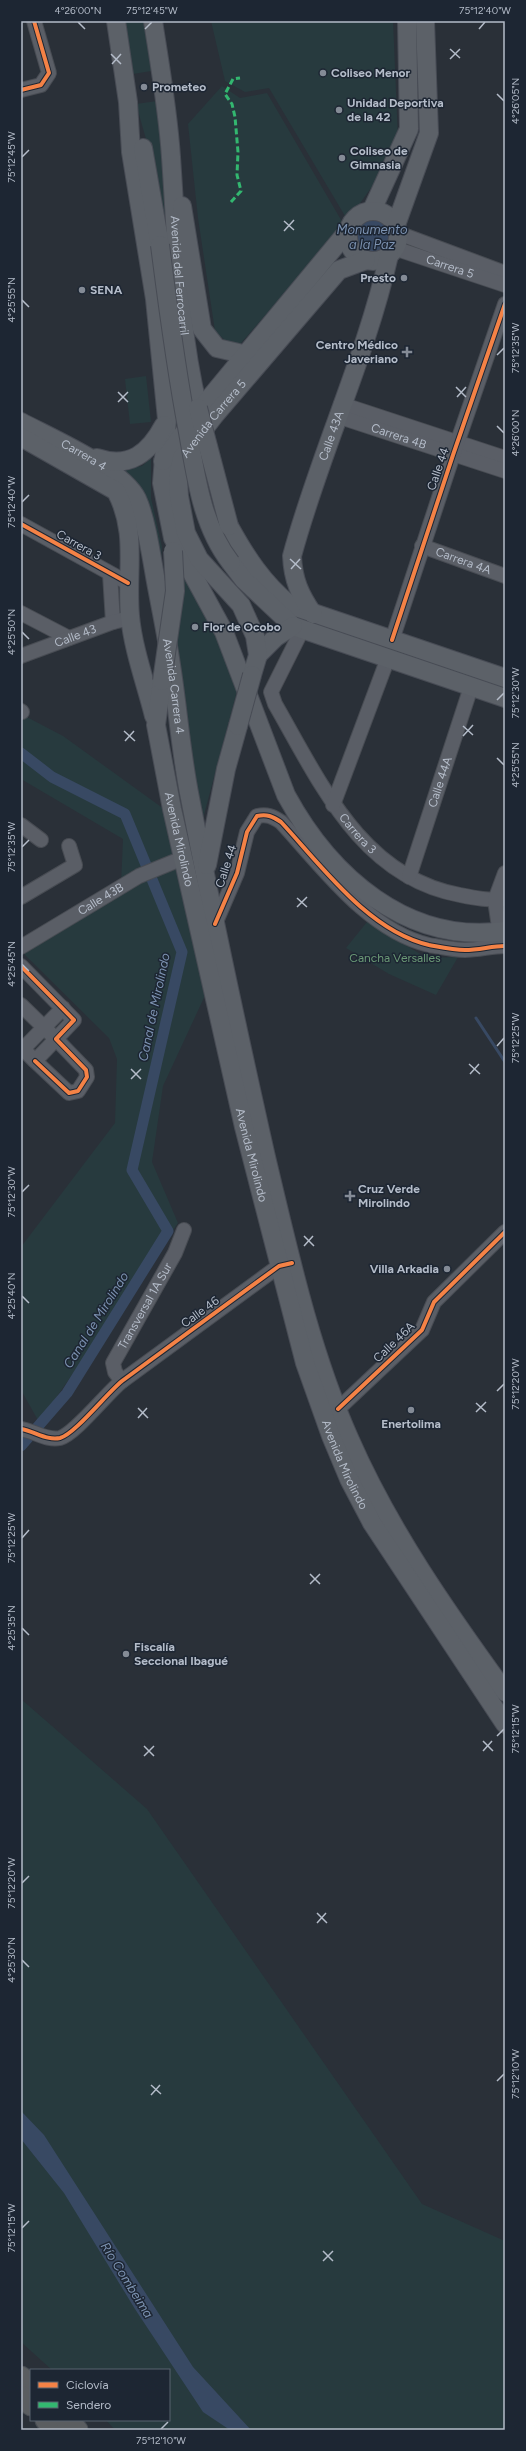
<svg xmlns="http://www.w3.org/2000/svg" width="526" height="2451" font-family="Figtree,sans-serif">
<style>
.green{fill:#273a3e}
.water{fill:#384963}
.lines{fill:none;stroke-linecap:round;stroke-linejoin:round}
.stream{stroke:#384963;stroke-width:3}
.canal{stroke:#384963;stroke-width:11}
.minor-casing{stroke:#484c53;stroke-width:16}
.major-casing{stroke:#484c55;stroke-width:20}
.highway-casing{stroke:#474c53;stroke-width:23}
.minor{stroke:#5a5e66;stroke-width:14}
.major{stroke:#5c6168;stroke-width:18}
.highway{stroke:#5a5d60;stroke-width:21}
.major-bridge-casing{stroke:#484c55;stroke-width:20;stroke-linecap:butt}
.major-bridge{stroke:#5c6168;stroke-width:18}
.quiet{stroke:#33b770;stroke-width:3;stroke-dasharray:6 3;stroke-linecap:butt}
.cycleway-casing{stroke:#1d2633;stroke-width:6}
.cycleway{stroke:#f48246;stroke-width:4}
.ticks{fill:none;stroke:#b4bcc9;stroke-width:1.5}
.poi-dot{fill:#848b96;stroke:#1d2633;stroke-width:1.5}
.labels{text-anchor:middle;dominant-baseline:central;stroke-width:3;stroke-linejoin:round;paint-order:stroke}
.poi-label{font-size:12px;font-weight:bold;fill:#b4bcc9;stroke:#1d2633;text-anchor:start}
.street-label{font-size:12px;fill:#b4bcc9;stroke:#1d2633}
.park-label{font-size:12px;fill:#6b9a76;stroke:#1d2633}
.water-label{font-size:13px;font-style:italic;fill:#7c92b1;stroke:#1d2633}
.neatline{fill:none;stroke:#b4bcc9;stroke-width:1.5}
.ticks-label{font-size:10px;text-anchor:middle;fill:#b4bcc9}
</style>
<rect width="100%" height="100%" fill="#2a3038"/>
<g class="green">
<path d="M124 21H144L151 71 133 74Z"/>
<path d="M211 21H393L398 139 381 174 353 213 345 216 269 88 245 92 225 81Z"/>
<path d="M222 86 240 98 267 93 344 225 235 350 215 331 198 218 188 124Z"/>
<path d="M157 101 165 159 166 237 148 146 136 104Z"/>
<path d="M146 376 151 422 130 424 125 379Z"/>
<path d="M151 458V498L162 547 159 588 116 471 142 466Z"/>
<path d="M178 567 214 628 237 691 201 826 174 655Z"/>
<path d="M21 714 63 736 164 809 208 989 163 1086 152 1162 178 1223 39 1422 21 1390V1247L115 1123 117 1059 109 1038 24 954 121 885 123 839 21 779Z"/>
<path d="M367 922 427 958 458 957 436 995 389 974 346 948Z"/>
<path d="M21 1699 147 1809 422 2204 505 2241V2430H115L106 2420H169V2370H52L21 2342Z"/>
</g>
<g class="water">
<circle cx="372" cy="236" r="18"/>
<path d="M21 2111 44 2135 193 2367 251 2430H230L203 2412 135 2309 64 2193 21 2139Z"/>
</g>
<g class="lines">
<path class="stream" d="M476 1018 505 1062"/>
<path class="canal" d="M21 753 52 777 125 814 182 952 132 1170 168 1231 67 1393 21 1446"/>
<g class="minor-casing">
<g id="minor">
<path d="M21 90 41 85 49 73 34 21"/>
<path d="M398 233 505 273"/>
<path id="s1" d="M394 248 505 285"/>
<path d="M341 404 505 458"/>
<path id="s2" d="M337 416 505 471"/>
<path d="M21 524 128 583"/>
<path id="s3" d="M422 546 505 576"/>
<path d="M110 574 113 622"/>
<path d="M21 613 69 638"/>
<path id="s4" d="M302 630 271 692 275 704C320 782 361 877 460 895 475 898 490 901 505 899"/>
<path d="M392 640 453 455 505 304"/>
<path id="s5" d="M21 656 113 622 130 618"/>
<path d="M21 711 22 712"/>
<path d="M333 805 388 658"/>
<path d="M21 825 41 840"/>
<path id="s6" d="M409 877 471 687"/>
<path d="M21 897 75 865 69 846"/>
<path d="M215 924 237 873 247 832 257 816C267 814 272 816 281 822 321 865 368 931 429 945 440 947 454 950 465 950 479 950 492 946 505 946"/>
<path d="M501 941 495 900 505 873"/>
<path id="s7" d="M21 947 139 876 183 858"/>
<path d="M21 966 74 1020 56 1039 86 1070 87 1077 78 1091 69 1093 35 1061"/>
<path d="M21 1005 56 1039 35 1061 23 1049 63 1008"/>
<path id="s8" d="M122 1381 115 1372 113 1363 175 1253 184 1230"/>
<path d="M338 1409 422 1330 434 1302 505 1232"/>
<path d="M21 1429C34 1431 47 1441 60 1438 75 1434 107 1393 122 1381L279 1266 288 1264"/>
</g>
</g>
<g class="major-casing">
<g id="major">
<path d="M116 21 128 102 131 152 155 299 167 419 162 483 173 538 224 632 286 795C330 876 407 945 505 931"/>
<path id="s9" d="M153 21C160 66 168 111 171 157 177 241 178 325 198 408"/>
<path d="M143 148 160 245"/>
<path d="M182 206 202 329 217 348 247 355"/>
<path d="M372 210 409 129 407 21"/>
<circle cx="373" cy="236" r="25"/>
<path d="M396 225 429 133 425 21"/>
<path id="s10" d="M21 422C51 438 123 469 137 499 146 518 152 560 156 582 161 609 167 637 171 665 178 709 181 754 190 798 213 918 239 1037 266 1157 289 1253 310 1350 350 1440 390 1531 447 1612 505 1692"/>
<path d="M21 437 116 491C138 533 126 570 130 616 133 649 146 684 154 716"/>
<path d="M97 458C130 469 149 453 164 425"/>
<path d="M163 461 208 400 347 232"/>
<path d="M229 526C246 557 263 583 290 605L505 678"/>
<path d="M231 563 244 580 293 626 505 698"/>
<path id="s11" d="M313 614C300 595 293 580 292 556 319 455 366 358 389 255"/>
<path d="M258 655 276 637 293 626"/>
<path id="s12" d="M252 675 258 655 255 636 241 605 199 559 186 533 179 496 178 478 182 458 214 416 339 270 366 260"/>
<path id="s13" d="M162 681 156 725 172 809 244 1127 305 1363 331 1436 349 1479 372 1523 505 1724"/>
<path d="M207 865 226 769 238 726"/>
</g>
</g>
<g class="highway-casing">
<g id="highway">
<path d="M21 2377 31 2386"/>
<path d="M21 2396 31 2405"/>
<path d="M46 2420 57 2430"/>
<path d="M66 2420 77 2430"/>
</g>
</g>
<use href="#minor" class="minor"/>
<use href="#major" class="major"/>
<use href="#highway" class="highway"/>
<g class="major-bridge-casing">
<g id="major-bridge">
<path d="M160 245C168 308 176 370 188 432 196 477 202 526 231 563"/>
<path d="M198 408 229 526"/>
<path d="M162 681 175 591 173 551"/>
<path d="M238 726 252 675"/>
</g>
</g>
<use href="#major-bridge" class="major-bridge"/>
<path class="quiet" d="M231 202 241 191 237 175 238 152 235 117 232 104 225 94 233 79 240 78"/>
<g class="cycleway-casing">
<g id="cycleway">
<path d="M21 90 41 85 49 73 34 21"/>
<path d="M21 524 128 583"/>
<path d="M392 640 453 455 505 304"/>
<path d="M215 924 237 873 247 832 257 816C267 814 272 816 281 822 321 865 368 931 429 945 440 947 454 950 465 950 479 950 492 946 505 946"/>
<path d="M21 966 74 1020 56 1039 86 1070 87 1077 78 1091 69 1093 35 1061"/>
<path d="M338 1409 422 1330 434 1302 505 1232"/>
<path d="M21 1429C34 1431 47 1441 60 1438 75 1434 107 1393 122 1381L279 1266 292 1263"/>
</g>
</g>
<use href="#cycleway" class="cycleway"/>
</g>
<path class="ticks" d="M78 22 85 29M145 29 152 22M479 29 485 22M450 49 460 58M111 54 121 64M450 59 460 49M112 64 121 54M497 94 504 101M22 157 29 150M284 221 294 230M284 231 294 220M22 300 29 307M497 355 504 348M456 387 466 397M118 392 128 402M457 397 466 387M118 402 128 392M497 426 504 433M22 502 29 495M290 559 301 569M291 569 300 559M22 632 29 639M497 700 504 693M463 726 473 735M124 731 135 741M463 736 473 725M125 741 134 731M497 758 504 765M22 847 29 840M297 898 307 907M297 907 307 897M22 964 29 971M497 1046 504 1038M469 1064 480 1074M131 1069 141 1079M470 1074 479 1064M131 1079 141 1069M22 1192 29 1185M304 1236 314 1246M304 1246 313 1236M22 1296 29 1303M497 1391 504 1384M476 1403 486 1412M138 1408 148 1418M476 1412 486 1402M138 1418 147 1408M22 1538 29 1530M310 1574 320 1584M310 1584 320 1574M22 1628 29 1635M497 1736 504 1729M483 1741 493 1751M144 1746 154 1756M483 1751 492 1741M144 1756 154 1746M22 1883 29 1876M317 1913 327 1923M317 1923 326 1913M22 1960 29 1967M497 2081 504 2074M151 2085 161 2094M151 2095 160 2085M22 2228 29 2221M323 2251 333 2261M323 2261 333 2251M161 2429 168 2422"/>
<g class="poi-dot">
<circle cx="323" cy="73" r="4"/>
<circle cx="144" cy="87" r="4"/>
<circle cx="339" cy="110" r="4"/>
<circle cx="342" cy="158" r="4"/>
<circle cx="404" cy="278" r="4"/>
<circle cx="82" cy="290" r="4"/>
<path d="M405 346h4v4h4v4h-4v4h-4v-4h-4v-4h4z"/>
<circle cx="195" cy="627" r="4"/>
<path d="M348 1190h4v4h4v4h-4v4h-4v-4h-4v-4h4z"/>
<circle cx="447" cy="1269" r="4"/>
<circle cx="411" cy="1410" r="4"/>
<circle cx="126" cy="1654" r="4"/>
</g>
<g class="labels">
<g class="poi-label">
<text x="331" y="73">Coliseo Menor</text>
<text x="152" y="87">Prometeo</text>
<text x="347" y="103">Unidad Deportiva<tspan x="347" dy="14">de la 42</tspan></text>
<text x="350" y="151">Coliseo de<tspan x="350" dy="14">Gimnasia</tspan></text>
<text x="396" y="278" text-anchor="end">Presto</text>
<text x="90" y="290">SENA</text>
<text x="398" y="345" text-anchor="end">Centro Médico<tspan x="398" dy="14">Javeriano</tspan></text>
<text x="203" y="627">Flor de Ocobo</text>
<text x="358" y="1189">Cruz Verde<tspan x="358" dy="14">Mirolindo</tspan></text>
<text x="439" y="1269" text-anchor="end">Villa Arkadia</text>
<text x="411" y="1424" text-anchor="middle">Enertolima</text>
<text x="134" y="1647">Fiscalía<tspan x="134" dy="14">Seccional Ibagué</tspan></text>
</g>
<g class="street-label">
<text stroke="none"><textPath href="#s1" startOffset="59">Carrera 5</textPath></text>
<text stroke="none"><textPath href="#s9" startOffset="256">Avenida del Ferrocarril</textPath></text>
<text stroke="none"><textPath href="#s12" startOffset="292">Avenida Carrera 5</textPath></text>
<text stroke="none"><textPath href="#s11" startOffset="189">Calle 43A</textPath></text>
<text stroke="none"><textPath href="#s2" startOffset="65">Carrera 4B</textPath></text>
<text stroke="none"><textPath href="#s10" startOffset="71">Carrera 4</textPath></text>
<text transform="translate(438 469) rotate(-71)">Calle 44</text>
<text transform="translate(79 545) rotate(29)">Carrera 3</text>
<text stroke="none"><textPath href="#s3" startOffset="44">Carrera 4A</textPath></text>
<text stroke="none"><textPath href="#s5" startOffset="58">Calle 43</textPath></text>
<text stroke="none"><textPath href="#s10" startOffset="332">Avenida Carrera 4</textPath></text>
<text stroke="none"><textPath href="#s6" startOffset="100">Calle 44A</textPath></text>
<text stroke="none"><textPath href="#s4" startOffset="236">Carrera 3</textPath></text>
<text stroke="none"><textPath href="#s13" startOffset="161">Avenida Mirolindo</textPath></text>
<text transform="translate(226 866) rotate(-72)">Calle 44</text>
<text stroke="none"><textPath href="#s7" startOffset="93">Calle 43B</textPath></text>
<text stroke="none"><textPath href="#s13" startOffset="485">Avenida Mirolindo</textPath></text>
<text stroke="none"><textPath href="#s8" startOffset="86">Transversal 1A Sur</textPath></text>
<text transform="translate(200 1312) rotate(-36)">Calle 46</text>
<text transform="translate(394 1342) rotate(-44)">Calle 46A</text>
<text stroke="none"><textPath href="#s13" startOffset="809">Avenida Mirolindo</textPath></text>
</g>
<g class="park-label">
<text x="395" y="958">Cancha Versalles</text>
</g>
<g class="water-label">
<text x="372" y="229">Monumento<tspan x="372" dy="15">a la Paz</tspan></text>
<text transform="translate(154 1007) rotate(-78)">Canal de Mirolindo</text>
<text transform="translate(96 1320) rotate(-58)">Canal de Mirolindo</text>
<text transform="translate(127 2280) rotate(58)">Río Combeima</text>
</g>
</g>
<rect width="526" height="2451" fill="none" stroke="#1d2633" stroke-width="44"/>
<rect x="30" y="2369" width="140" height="52" fill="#1d2633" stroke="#59626f"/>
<rect x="38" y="2382" width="20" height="6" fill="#f48246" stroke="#59626f"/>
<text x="66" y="2389" font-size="12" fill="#b4bcc9">Ciclovía</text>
<rect x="38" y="2402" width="20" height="6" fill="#33b770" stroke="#59626f"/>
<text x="66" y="2409" font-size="12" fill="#b4bcc9">Sendero</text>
<rect x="22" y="22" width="482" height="2407" class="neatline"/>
<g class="ticks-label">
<text x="78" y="14">4°26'00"N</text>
<text x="152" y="14">75°12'45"W</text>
<text x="485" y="14">75°12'40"W</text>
<text transform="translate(515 101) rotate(-90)" y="4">4°26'05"N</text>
<text transform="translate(11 157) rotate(-90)" y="4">75°12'45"W</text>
<text transform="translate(11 300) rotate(-90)" y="4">4°25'55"N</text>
<text transform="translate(515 348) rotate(-90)" y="4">75°12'35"W</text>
<text transform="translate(515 433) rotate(-90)" y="4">4°26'00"N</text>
<text transform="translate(11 502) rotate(-90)" y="4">75°12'40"W</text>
<text transform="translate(11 632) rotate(-90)" y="4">4°25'50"N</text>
<text transform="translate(515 693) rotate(-90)" y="4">75°12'30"W</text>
<text transform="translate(515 765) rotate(-90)" y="4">4°25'55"N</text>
<text transform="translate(11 847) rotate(-90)" y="4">75°12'35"W</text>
<text transform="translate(11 964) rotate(-90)" y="4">4°25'45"N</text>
<text transform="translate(515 1038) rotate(-90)" y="4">75°12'25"W</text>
<text transform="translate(11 1192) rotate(-90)" y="4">75°12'30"W</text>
<text transform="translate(11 1296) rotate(-90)" y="4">4°25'40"N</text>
<text transform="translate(515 1384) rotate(-90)" y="4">75°12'20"W</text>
<text transform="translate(11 1538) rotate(-90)" y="4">75°12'25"W</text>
<text transform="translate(11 1628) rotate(-90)" y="4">4°25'35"N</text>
<text transform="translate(515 1729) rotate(-90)" y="4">75°12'15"W</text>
<text transform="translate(11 1883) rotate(-90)" y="4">75°12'20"W</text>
<text transform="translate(11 1960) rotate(-90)" y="4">4°25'30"N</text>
<text transform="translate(515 2074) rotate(-90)" y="4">75°12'10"W</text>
<text transform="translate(11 2228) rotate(-90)" y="4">75°12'15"W</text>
<text x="161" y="2444">75°12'10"W</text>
</g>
</svg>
